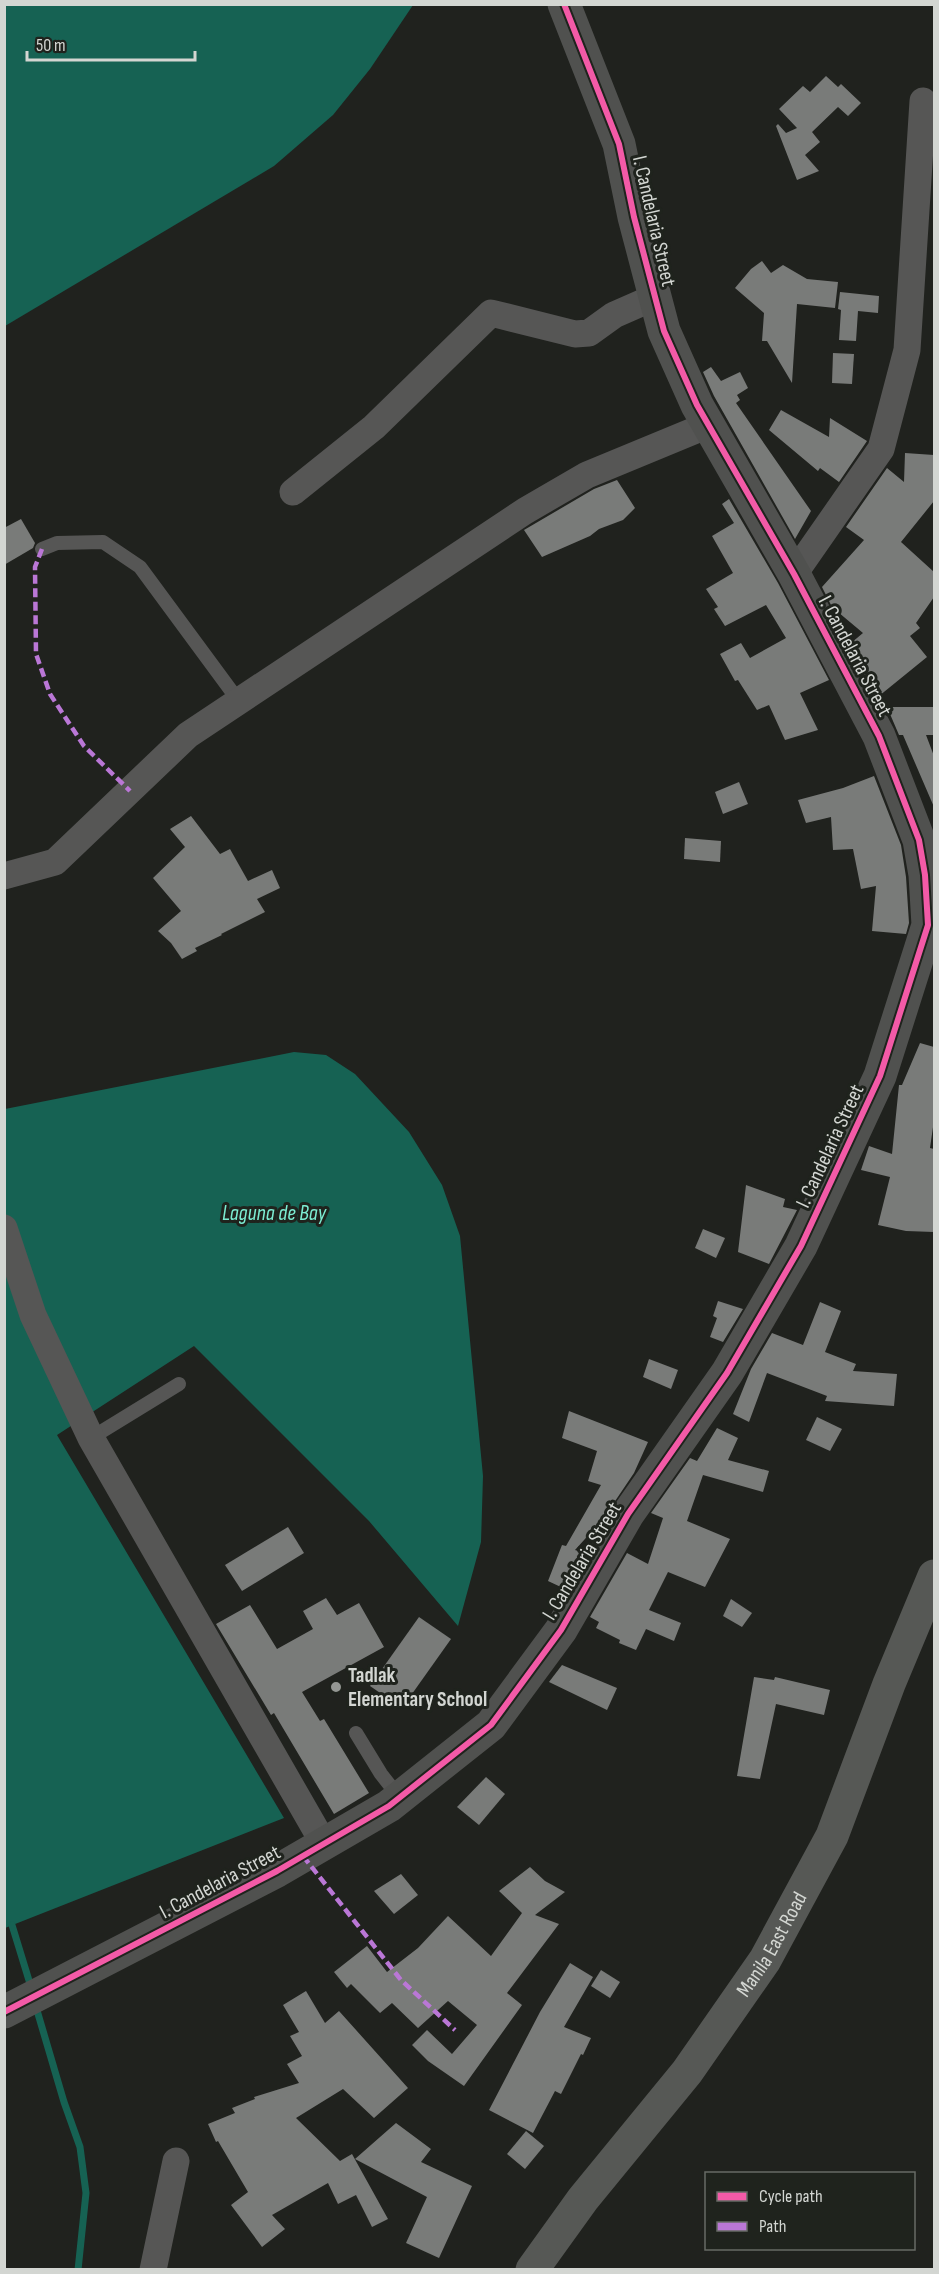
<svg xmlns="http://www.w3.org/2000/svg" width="939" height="2274" font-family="'Sofia Sans Condensed',sans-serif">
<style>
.water{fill:#166253}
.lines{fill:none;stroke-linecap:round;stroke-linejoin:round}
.stream{stroke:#166253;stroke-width:7}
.building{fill:#797b79}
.lane{stroke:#565655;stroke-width:14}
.street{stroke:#565655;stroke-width:27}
.secondary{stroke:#50514f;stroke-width:33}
.primary{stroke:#565855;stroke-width:33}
.quiet{stroke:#ba77d6;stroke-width:4.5;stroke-dasharray:9 4.5;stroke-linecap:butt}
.cycleway-casing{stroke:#1f231d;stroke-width:10}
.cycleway{stroke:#f35aa7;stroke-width:6}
.poi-dot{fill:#949793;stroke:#1f231d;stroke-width:2}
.labels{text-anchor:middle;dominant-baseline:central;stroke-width:6;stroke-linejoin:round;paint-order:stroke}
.street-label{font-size:21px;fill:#d3d6d2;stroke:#1f231d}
.poi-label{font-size:21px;font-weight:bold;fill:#d3d6d2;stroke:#1f231d;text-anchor:start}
.water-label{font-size:22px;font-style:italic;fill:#7cecd2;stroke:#1f231d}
</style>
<rect width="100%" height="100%" fill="#20221e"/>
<g class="water">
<path d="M4 5 5 4 413 5 370 69 333 115 274 166 5 326Z"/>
<path d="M294 1052 326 1055 355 1074 409 1132 442 1185 460 1236 483 1476 481 1542 458 1626 369 1521 194 1346 57 1435 284 1818 5 1928V1109Z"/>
</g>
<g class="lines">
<g class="stream">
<path d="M12 1925 31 1987"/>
<path d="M36 2007 64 2102 80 2147 86 2193 78 2270"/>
</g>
</g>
<g class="building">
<path d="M826 76 838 87 841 84 861 103 848 116 838 107 812 132 820 142 805 155 819 171 797 180 776 126 778 124 786 133 797 128 779 109 803 86 810 92Z"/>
<path d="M762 261 771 273 783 265 807 279 838 282 835 308 797 304 792 383 767 341H762L764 313 735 288 751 269Z"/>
<path d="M840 292 879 296 878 313 858 311 856 341 839 340 841 310 838 309Z"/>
<path d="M833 353 854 354 852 384 832 383Z"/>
<path d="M711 367 721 381 740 372 748 388 737 395 740 400 736 403 811 511 795 539 714 396 703 372Z"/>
<path d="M781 410 829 437 830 418 867 441 839 482 820 468 818 471 769 430Z"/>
<path d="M905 453 934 455V501L901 542 934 572V597L916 623 920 628 910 636 927 657 879 696 851 643 863 633 832 607 822 587 864 540 846 527 887 468 904 482Z"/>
<path d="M617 480 635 508 623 520 599 529 590 536 542 557 524 530 594 489Z"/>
<path d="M729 499 778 583 829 680 800 693 818 730 785 740 769 705 757 710 738 680 735 681 720 654 741 643 750 658 786 638 766 605 725 626 714 609 718 607 706 589 733 573 712 536 734 523 722 504Z"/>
<path d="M21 519 35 543 33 548 4 565V528Z"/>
<path d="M887 707H934V735H926L934 756V807L903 735H899Z"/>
<path d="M874 776 901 845 906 877 909 923 906 934 872 931 876 886 861 889 853 849 833 850 831 817 806 823 798 800 843 788Z"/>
<path d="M739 782 748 804 723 814 715 792Z"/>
<path d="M191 816 220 854 230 849 248 881 272 870 280 888 257 899 265 912 221 934 222 935 195 948 197 951 182 959 171 943 158 931 181 911 153 878 185 847 170 829Z"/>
<path d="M685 838 721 841 720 862 684 859Z"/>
<path d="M920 1043 934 1047V1120L930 1148 934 1149V1232L906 1231 878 1225 890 1177 861 1170 869 1146 892 1154 899 1085H902Z"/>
<path d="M746 1185 785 1199 783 1207 797 1210 769 1264 738 1252Z"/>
<path d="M703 1229 725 1238 716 1258 695 1248Z"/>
<path d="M718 1301 743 1309 723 1342 710 1337 717 1318 713 1316Z"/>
<path d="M820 1302 841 1311 825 1352 856 1364 853 1371 897 1374 894 1406 825 1401 827 1396 767 1373 749 1422 733 1414 751 1369 772 1333 803 1345Z"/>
<path d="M649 1359 678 1370 671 1389 643 1377Z"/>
<path d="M569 1411 648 1442 634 1473 603 1519 575 1550 584 1553 563 1588 548 1581 562 1545 566 1546 601 1485 588 1481 597 1451 562 1438Z"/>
<path d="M817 1417 842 1429 830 1451 806 1440Z"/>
<path d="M717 1428 738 1438 728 1460 769 1471 763 1492 703 1475 687 1521 730 1539 705 1587 668 1572 649 1610 681 1623 674 1641 646 1629 636 1650 619 1643 620 1640 596 1628 599 1622 590 1617 627 1553 648 1564 663 1518 651 1513 690 1458 697 1461Z"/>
<path d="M288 1527 304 1553 242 1591 225 1565Z"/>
<path d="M326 1598 337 1615 359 1603 384 1647 302 1692 320 1721 324 1719 369 1793 334 1814 274 1713 271 1715 216 1624 250 1605 277 1649 313 1629 303 1611Z"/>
<path d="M731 1599 752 1613 742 1627 723 1616Z"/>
<path d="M419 1617 451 1639 402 1708 370 1686Z"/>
<path d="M562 1665 617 1688 607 1710 549 1682Z"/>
<path d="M754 1677 774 1680 775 1677 830 1690 824 1715 776 1704 760 1779 737 1776Z"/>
<path d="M486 1777 505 1794 479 1825 457 1807Z"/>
<path d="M530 1867 545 1881 565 1892 535 1915 559 1924 507 1993 522 2005 464 2086 428 2061 412 2045 427 2030 452 2054 477 2025 448 2001 418 2028 392 2003 380 2013 351 1984 347 1988 334 1972 367 1946 387 1972 418 1948 448 1916 491 1956 522 1913 499 1891Z"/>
<path d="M401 1874 418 1895 394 1914 374 1891Z"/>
<path d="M570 1963 593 1977 564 2027 591 2038 583 2055 581 2054 561 2094 555 2091 533 2133 489 2110 540 2012Z"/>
<path d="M601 1970 620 1982 610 1998 591 1986Z"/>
<path d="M306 1991 325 2023 339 2011 408 2088 374 2118 343 2089 296 2118 340 2161 352 2154 388 2219 372 2227 356 2195 338 2204 328 2183 272 2215 285 2229 262 2247 231 2205 248 2192 218 2141 216 2142 208 2124 235 2113 232 2108 255 2099 254 2097 299 2083 287 2064 302 2056 290 2036 299 2032 283 2005Z"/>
<path d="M396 2123 431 2149 421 2162 472 2186 439 2258 406 2243 427 2197 355 2159Z"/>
<path d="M526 2131 544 2146 525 2169 507 2154Z"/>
</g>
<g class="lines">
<g class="lane">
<path d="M42 549 57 543 103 542 140 567 238 700"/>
<path d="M91 1438 179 1384"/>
<path d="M356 1733 381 1774 399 1797"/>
</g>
<g class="street">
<path d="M293 492 374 427 491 313 575 334 589 333 614 315 655 297"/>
<path d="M794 574 881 449 907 350 923 101"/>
<path d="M4 876 55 862 188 735 525 511 587 475 708 425"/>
<path d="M4 1228 33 1315 91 1438 324 1844"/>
<path d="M153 2270 176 2161"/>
</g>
<path class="secondary" d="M4 2012 277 1871 389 1806 491 1725 561 1630 628 1514 727 1373 801 1246 880 1076 928 925 925 875 919 840 879 736 794 574 697 405 664 331 634 217 619 144 564 4"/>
<path class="primary" id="s1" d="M532 2270 583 2199 687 2072 765 1960 832 1836 889 1684 934 1576"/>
<g class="quiet">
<path d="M42 549 35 567 36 654 50 694 84 746 130 791"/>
<path d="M303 1856 401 1980 455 2030"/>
</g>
<g class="cycleway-casing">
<path id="cycleway" d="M4 2012 277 1871 389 1806 491 1725 561 1630 628 1514 727 1373 801 1246 880 1076 928 925 925 875 919 840 879 736 794 574 697 405 664 331 634 217 619 144 564 4"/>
</g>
<use href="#cycleway" class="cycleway"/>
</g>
<circle class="poi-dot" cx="336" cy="1687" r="6"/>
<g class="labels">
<g class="street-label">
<text transform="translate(654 221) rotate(77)">I. Candelaria Street</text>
<text transform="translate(855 656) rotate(62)">I. Candelaria Street</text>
<text transform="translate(830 1146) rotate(-65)">I. Candelaria Street</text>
<text transform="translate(582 1561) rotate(-59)">I. Candelaria Street</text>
<text transform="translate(220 1882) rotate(-28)">I. Candelaria Street</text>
<text stroke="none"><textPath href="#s1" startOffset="405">Manila East Road</textPath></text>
</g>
<g class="poi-label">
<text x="348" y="1675">Tadlak<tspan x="348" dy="24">Elementary School</tspan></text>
</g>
<g class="water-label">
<text x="274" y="1213">Laguna de Bay</text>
</g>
</g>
<rect width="939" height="2274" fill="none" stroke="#d3d6d2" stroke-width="12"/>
<rect x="705" y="2172" width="210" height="78" fill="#1f231d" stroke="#676b65" stroke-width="1.5"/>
<rect x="717" y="2192" width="30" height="9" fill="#f35aa7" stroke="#676b65" stroke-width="1.5"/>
<text x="759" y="2202" font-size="18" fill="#d3d6d2">Cycle path</text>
<rect x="717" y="2222" width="30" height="9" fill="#ba77d6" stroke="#676b65" stroke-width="1.5"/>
<text x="759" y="2232" font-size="18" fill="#d3d6d2">Path</text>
<path d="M27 51v9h168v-9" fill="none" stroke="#d3d6d2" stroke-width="3"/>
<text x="36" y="51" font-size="18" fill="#d3d6d2" stroke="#1f231d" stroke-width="4.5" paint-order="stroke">50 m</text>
</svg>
